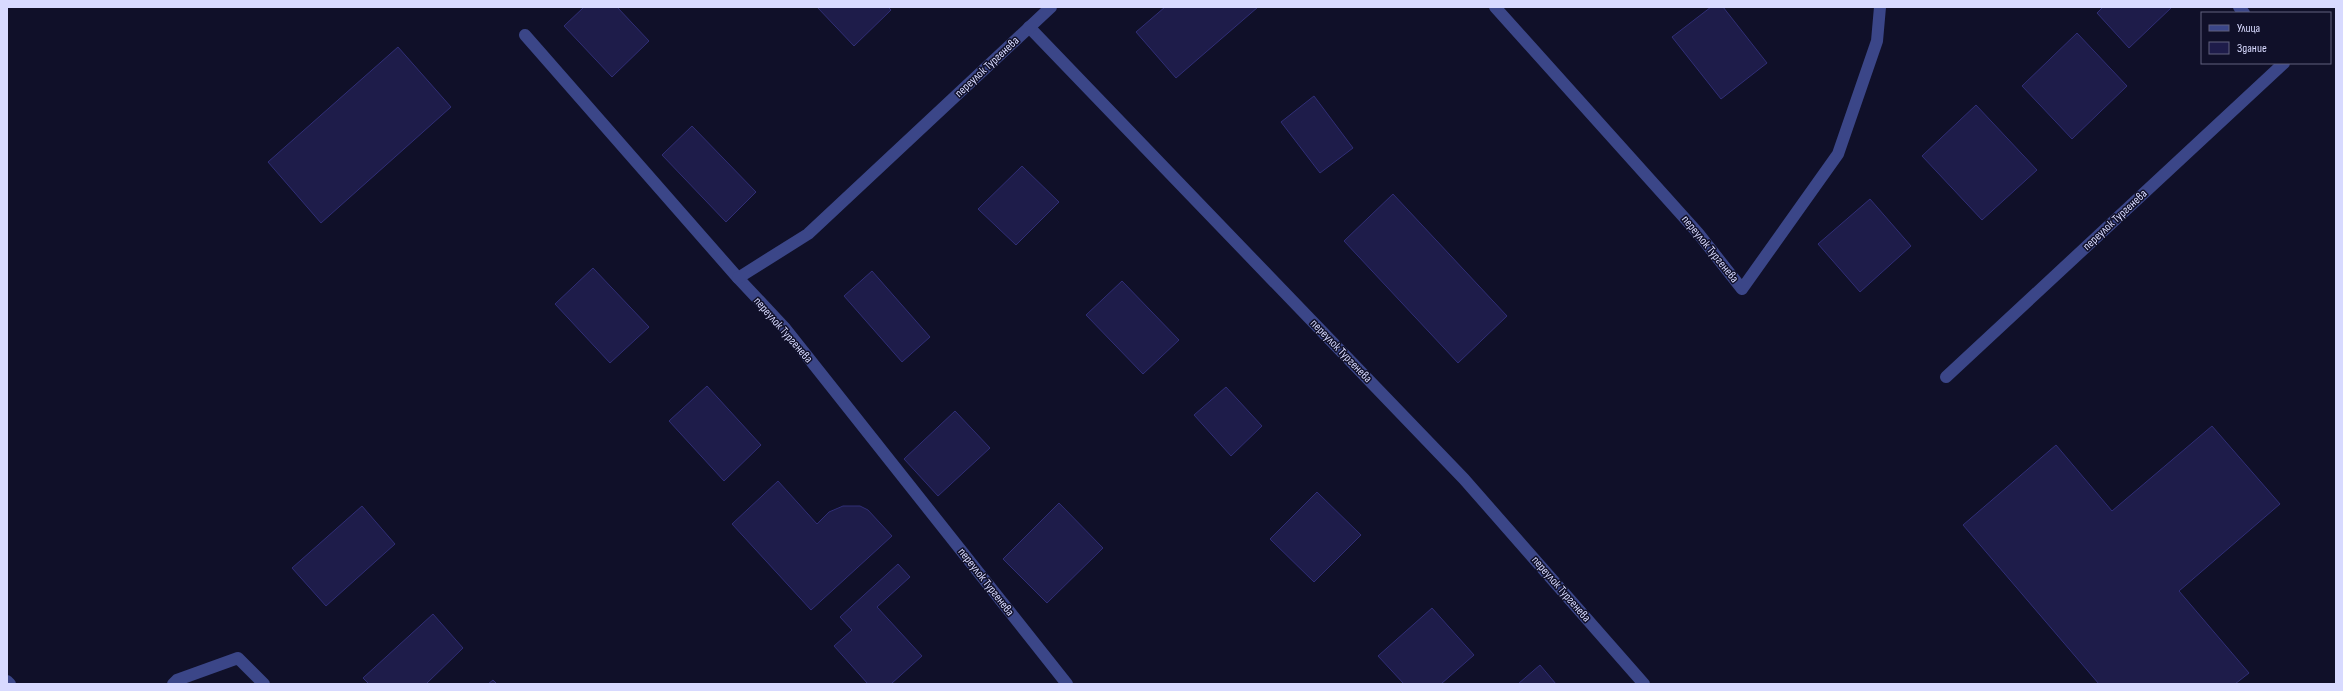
<svg xmlns="http://www.w3.org/2000/svg" width="2343" height="691" font-family="'Sofia Sans Condensed',sans-serif">
<style>
.building{fill:#1e1c4a;stroke:#302e76}
.lines{fill:none;stroke-linecap:round;stroke-linejoin:round}
.minor{stroke:#3b4688;stroke-width:12}
.labels{text-anchor:middle;dominant-baseline:central;stroke-width:3;stroke-linejoin:round;paint-order:stroke}
.street-label{font-size:12px;fill:#d8daff;stroke:#101029}
</style>
<rect width="100%" height="100%" fill="#101029"/>
<g class="building">
<path d="M584 7H617L649 41 612 77 564 26Z"/>
<path d="M817 7H888L891 10 854 46Z"/>
<path d="M1165 7H1258L1176 78 1136 32Z"/>
<path d="M1711 7H1723L1767 63 1721 99 1672 37Z"/>
<path d="M2103 7H2172L2129 48 2097 13Z"/>
<path d="M2077 33 2127 86 2072 139 2022 86Z"/>
<path d="M398 47 451 107 321 223 268 162Z"/>
<path d="M1314 96 1353 148 1320 173 1281 122Z"/>
<path d="M1976 105 2037 170 1982 220 1922 156Z"/>
<path d="M692 126 756 192 726 222 662 155Z"/>
<path d="M1022 166 1059 202 1016 245 978 209Z"/>
<path d="M1393 194 1507 316 1458 363 1344 241Z"/>
<path d="M1870 199 1911 246 1860 292 1818 244Z"/>
<path d="M593 268 649 327 610 363 555 304Z"/>
<path d="M872 271 930 337 902 362 844 296Z"/>
<path d="M1122 281 1179 340 1143 374 1086 315Z"/>
<path d="M707 386 761 445 724 481 669 421Z"/>
<path d="M1226 387 1262 426 1231 456 1194 415Z"/>
<path d="M955 411 990 448 938 496 904 459Z"/>
<path d="M2212 426 2280 504 2179 591 2249 673 2235 684H2099L1963 525 2056 445 2112 511Z"/>
<path d="M778 481 817 524 829 512 843 506H860L868 510 892 536 811 610 732 524Z"/>
<path d="M1317 492 1361 535 1314 582 1270 539Z"/>
<path d="M1059 503 1103 548 1047 603 1003 559Z"/>
<path d="M362 506 395 544 326 606 292 568Z"/>
<path d="M898 564 910 577 877 607 922 656 891 684H868L834 646 852 630 840 617Z"/>
<path d="M1432 608 1474 655 1441 684H1404L1378 656Z"/>
<path d="M433 614 463 648 426 684H369L363 678Z"/>
<path d="M1540 665 1556 684H1518Z"/>
<path d="M493 680 497 684H488Z"/>
</g>
<g class="lines">
<g class="minor">
<path d="M1495 7 1698 233 1742 289 1838 154 1877 41 1880 7"/>
<path d="M2239 7 2244 13"/>
<path d="M1029 27 1464 479 1644 684"/>
<path d="M525 35 738 278 784 327 1067 684"/>
<path d="M738 278 808 234 1051 7"/>
<path d="M1946 377 2284 63"/>
<path d="M7 681 10 684"/>
<path d="M173 684 177 680 238 658 264 684"/>
</g>
</g>
<g class="labels">
<g class="street-label">
<text transform="translate(987 67) rotate(-43)">переулок Тургенева</text>
<text transform="translate(2115 220) rotate(-43)">переулок Тургенева</text>
<text transform="translate(1710 249) rotate(51)">переулок Тургенева</text>
<text transform="translate(783 330) rotate(49)">переулок Тургенева</text>
<text transform="translate(1341 351) rotate(46)">переулок Тургенева</text>
<text transform="translate(986 582) rotate(52)">переулок Тургенева</text>
<text transform="translate(1561 589) rotate(49)">переулок Тургенева</text>
</g>
</g>
<rect width="2343" height="691" fill="none" stroke="#d8daff" stroke-width="16"/>
<rect x="2201" y="12" width="130" height="52" fill="#101029" stroke="#60617f"/>
<rect x="2209" y="25" width="20" height="6" fill="#3b4688" stroke="#60617f"/>
<text x="2237" y="32" font-size="12" fill="#d8daff">Улица</text>
<rect x="2209" y="42" width="20" height="12" fill="#1e1c4a" stroke="#60617f"/>
<text x="2237" y="52" font-size="12" fill="#d8daff">Здание</text>
</svg>
